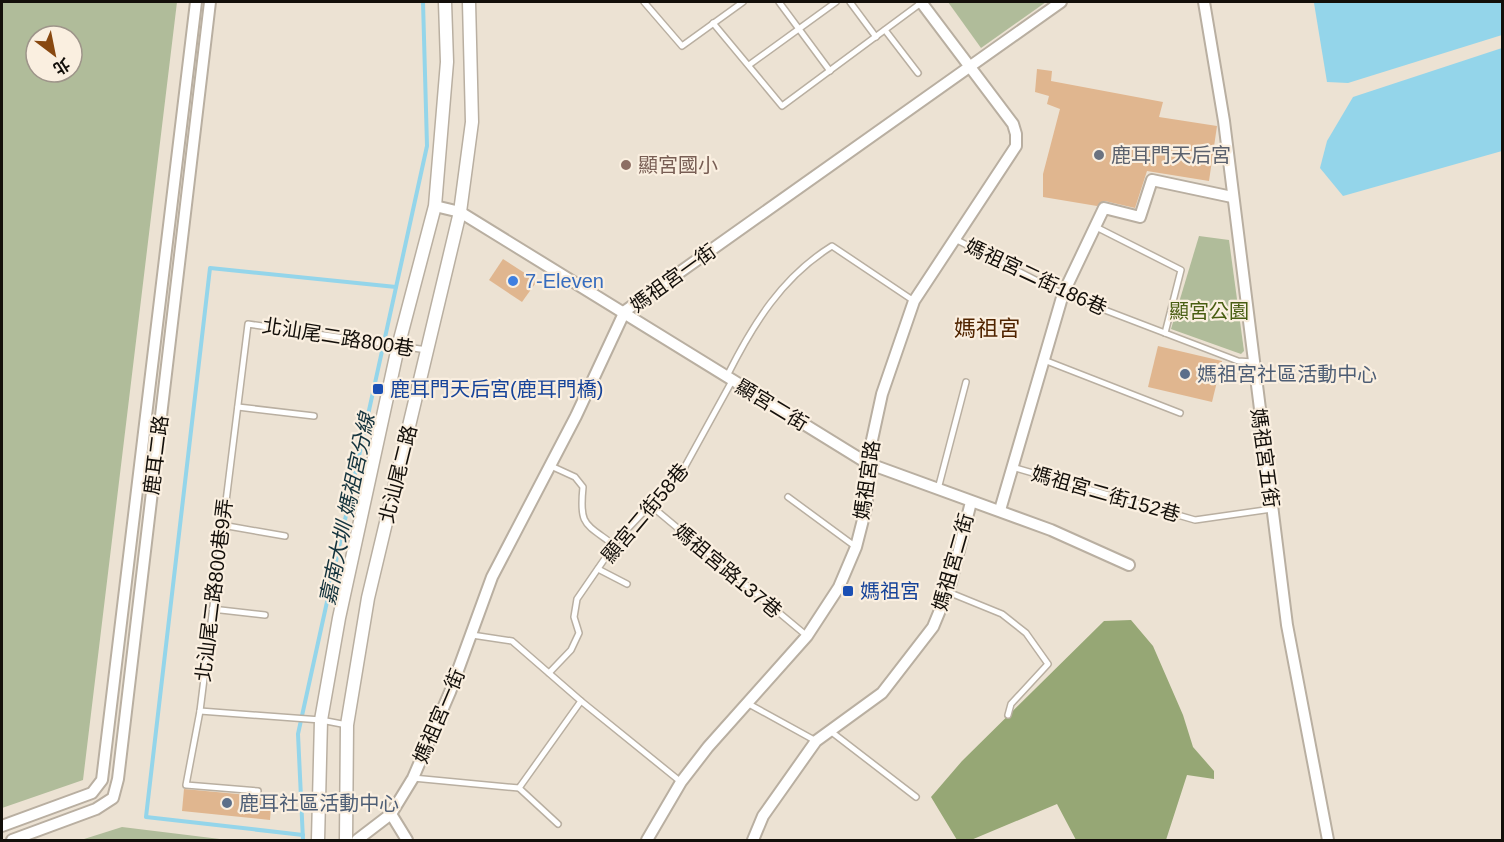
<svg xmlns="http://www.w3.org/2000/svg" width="1504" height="842" font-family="Arial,'Noto Sans TC',sans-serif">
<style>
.green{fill:#b0bc9a;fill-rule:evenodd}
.forest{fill:#96a775}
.water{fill:#94d5ea}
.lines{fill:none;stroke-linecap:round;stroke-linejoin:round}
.stream{stroke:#94d5ea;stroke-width:4}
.building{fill:#e0b68f}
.service-casing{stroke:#b9afa1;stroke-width:8}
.minor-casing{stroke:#b9afa1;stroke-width:14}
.tertiary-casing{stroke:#b9afa1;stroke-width:15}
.service{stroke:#fff;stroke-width:5}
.minor{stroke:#fff;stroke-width:10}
.tertiary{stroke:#fff;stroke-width:12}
.worship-dot{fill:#6b7280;stroke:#faefe0;stroke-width:2}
.education-dot{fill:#8d6e63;stroke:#faefe0;stroke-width:2}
.shop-dot{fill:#3f7fe0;stroke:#faefe0;stroke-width:2}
.service-dot{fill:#5c6f8a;stroke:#faefe0;stroke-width:2}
.transit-dot{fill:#1a4fb4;stroke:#faefe0;stroke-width:2}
.labels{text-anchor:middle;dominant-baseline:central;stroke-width:4.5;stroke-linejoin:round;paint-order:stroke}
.worship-label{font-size:20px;fill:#5b616d;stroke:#faefe0;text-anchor:start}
.education-label{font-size:20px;fill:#785e54;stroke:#faefe0;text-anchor:start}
.street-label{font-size:20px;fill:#130f0a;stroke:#faefe0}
.shop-label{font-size:20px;fill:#366cbe;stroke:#faefe0;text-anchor:start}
.park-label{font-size:20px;fill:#495e12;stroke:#faefe0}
.service-label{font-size:20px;fill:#4e5e75;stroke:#faefe0;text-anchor:start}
.transit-label{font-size:20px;fill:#164399;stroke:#faefe0;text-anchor:start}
.water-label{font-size:21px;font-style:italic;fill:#14333d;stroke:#faefe0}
.quarter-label{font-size:22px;fill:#512500;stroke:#faefe0}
</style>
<rect width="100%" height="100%" fill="#ece2d3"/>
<g class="green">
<path d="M2 2H177L83 780 2 808ZM36 36H72V72H36Z"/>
<path d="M948 2H1046L981 48Z"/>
<path d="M1199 236 1229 240 1244 351 1241 354 1171 329Z"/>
<path d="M122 827 228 840H81Z"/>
</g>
<path class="forest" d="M1131 620 1153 646 1183 715 1193 747 1214 771V779L1187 775 1166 840H1076L1057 804 971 840H957L931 797 962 761 1104 621Z"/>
<g class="water">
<path d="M1318 2H1502V35L1348 83 1327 82 1314 3Z"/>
<path d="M1502 48V151L1343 196 1320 168 1327 141 1353 97Z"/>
</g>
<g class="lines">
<g class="stream">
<path d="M303 835 146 817 210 268 396 287"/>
<path d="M303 840 298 734 427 146 423 2"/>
</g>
</g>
<g class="building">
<path d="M1037 69 1052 71 1051 81 1163 102 1159 117 1217 126 1209 181 1147 171 1135 208 1105 201 1097 206 1043 197V174L1060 109 1047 104 1049 96 1035 92Z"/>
<path d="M503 259 537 281 522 302 489 280Z"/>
<path d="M1158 346 1222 361 1212 402 1148 387Z"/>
<path d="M184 789 258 796 272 795 270 820 182 811Z"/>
</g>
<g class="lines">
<g class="service-casing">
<g id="service">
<path d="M644 2 682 46 743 2"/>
<path d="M779 2 830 71"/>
<path d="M850 2 876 37"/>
<path d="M713 23 782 106 921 3"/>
<path d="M885 30 918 73"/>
<path d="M749 65 836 2"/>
<path d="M1096 227 1181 270 1165 333"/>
<path d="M955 239 1063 294 1238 361 1253 362"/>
<path d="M1044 360 1180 413"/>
<path d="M727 376C753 324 782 277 832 246L914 301"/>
<path d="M238 407 314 416"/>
<path d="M551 466 575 477 583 487C579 526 585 523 614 545"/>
<path d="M1012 467 1195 520 1272 509"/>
<path d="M938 489 966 382"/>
<path d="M788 497 856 547"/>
<path d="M650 505 807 636"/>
<path d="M222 525 285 536"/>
<path d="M598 569 627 584"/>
<path d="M948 592 1002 614 1026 633 1048 664 1011 704 1008 715"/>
<path d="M212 609 265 615"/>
<path d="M472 635 512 641 581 701 681 782"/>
<path d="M549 673 571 650 579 633 574 617 577 599 619 538 683 470 732 381"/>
<path d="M747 703 816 741"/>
<path d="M200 711 321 720 347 725"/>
<path d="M829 730 916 797"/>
<path d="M413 778 519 788 581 701"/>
<path d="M519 788 558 824"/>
<path d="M258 791 186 785 200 711 248 324 427 350"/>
</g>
</g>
<g class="minor-casing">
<g id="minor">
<path d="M1204 2 1224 121 1287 625 1328 840"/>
<path d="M435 206 460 212 867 463 1051 530 1129 565"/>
<path d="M1000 510 1063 294 1104 208 1140 217 1152 180 1232 197"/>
<path d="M391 814 407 840"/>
<path d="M2 826 92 793 102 780 196 2"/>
<path d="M12 840 96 809 113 798 118 779 210 2"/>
<path d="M357 840 391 814 413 778 450 692 492 577 576 416 625 311 1061 2"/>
<path d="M647 840 681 782 708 747 807 636 839 587 856 547 867 504V463L882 394 914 301 1016 146V134L1013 124 921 2"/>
<path d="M753 840 763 816 816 741 882 693 933 627 950 586 971 502"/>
</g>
</g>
<g class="tertiary-casing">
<g id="tertiary">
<path d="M318 840 321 720 339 618 398 347 435 206 447 62 445 2"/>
<path d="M346 840 347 725 368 598 460 212 472 122 469 2"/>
</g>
</g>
<use href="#service" class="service"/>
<use href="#minor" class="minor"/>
<use href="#tertiary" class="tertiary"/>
</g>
<circle class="worship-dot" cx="1099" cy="155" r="6"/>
<circle class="education-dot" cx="626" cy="165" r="6"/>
<circle class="shop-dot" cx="513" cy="281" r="6"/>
<g class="service-dot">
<circle cx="1185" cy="374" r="6"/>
<circle cx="227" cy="803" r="6"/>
</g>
<g class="transit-dot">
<rect x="372" y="383" width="12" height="12" rx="3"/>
<rect x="842" y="585" width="12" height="12" rx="3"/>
</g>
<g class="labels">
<g class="worship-label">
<text x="1111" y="155">鹿耳門天后宮</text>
</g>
<g class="education-label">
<text x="638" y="165">顯宮國小</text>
</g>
<g class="street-label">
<text transform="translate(1036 277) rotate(25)">媽祖宮二街186巷</text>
<text transform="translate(673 278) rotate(-36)">媽祖宮一街</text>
<text transform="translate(338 337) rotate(9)">北汕尾二路800巷</text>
<text transform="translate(772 405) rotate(31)">顯宮二街</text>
<text transform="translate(156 455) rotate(-83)">鹿耳二路</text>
<text transform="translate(1265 458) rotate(82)">媽祖宮五街</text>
<text transform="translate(398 474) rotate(-76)">北汕尾二路</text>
<text transform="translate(867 480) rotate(-82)">媽祖宮路</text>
<text transform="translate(1106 494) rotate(16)">媽祖宮二街152巷</text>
<text transform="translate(645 513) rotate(-50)">顯宮二街58巷</text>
<text transform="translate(953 562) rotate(-74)">媽祖宮二街</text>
<text transform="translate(728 571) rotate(40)">媽祖宮路137巷</text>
<text transform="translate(214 590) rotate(-83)">北汕尾二路800巷9弄</text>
<text transform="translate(439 716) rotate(-67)">媽祖宮一街</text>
</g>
<g class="shop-label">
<text x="525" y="281">7-Eleven</text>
</g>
<g class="park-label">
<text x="1209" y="311">顯宮公園</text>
</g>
<g class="service-label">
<text x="1197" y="374">媽祖宮社區活動中心</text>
<text x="239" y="803">鹿耳社區活動中心</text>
</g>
<g class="transit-label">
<text x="390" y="389">鹿耳門天后宮(鹿耳門橋)</text>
<text x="860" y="591">媽祖宮</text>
</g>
<g class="water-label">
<text transform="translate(347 509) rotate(-78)">嘉南大圳 媽祖宮分線</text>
</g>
<g class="quarter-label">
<text x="987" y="328">媽祖宮</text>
</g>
</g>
<rect width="1504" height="842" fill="none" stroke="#130f0a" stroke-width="6"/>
<g transform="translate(54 54) rotate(148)"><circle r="28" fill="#faefe0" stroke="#9e958a" stroke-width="1.5"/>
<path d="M0-4.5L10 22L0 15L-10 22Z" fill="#884810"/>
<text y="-9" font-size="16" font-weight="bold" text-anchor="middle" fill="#130f0a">北</text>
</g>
</svg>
